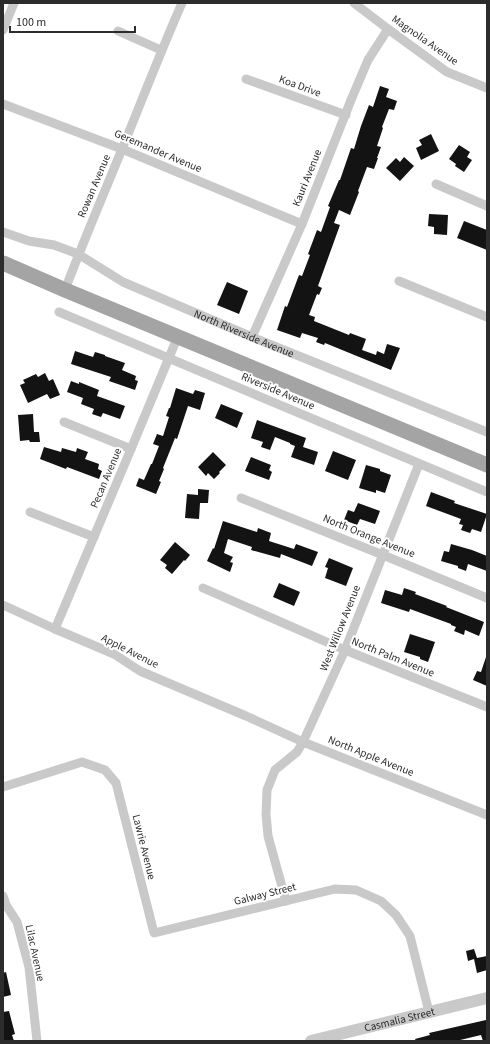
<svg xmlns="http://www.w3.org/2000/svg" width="490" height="1044" font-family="'Source Sans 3',sans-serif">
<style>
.building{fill:#131313}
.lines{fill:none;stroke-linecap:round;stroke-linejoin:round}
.minor{stroke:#c9c9c9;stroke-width:9}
.tertiary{stroke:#c9c9c9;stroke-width:12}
.primary{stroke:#a4a4a4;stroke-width:15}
.labels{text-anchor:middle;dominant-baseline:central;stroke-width:4;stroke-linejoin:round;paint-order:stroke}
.street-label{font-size:11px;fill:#2c2c2c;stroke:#fff}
</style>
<rect width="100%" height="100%" fill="#fff"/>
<g class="building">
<path d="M380 86 389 89 386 97 397 101 394 110 389 109 382 127 383 128 377 146 381 147 377 158H378L374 169 367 167 358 191 359 192 350 215 339 210 334 223 340 225 318 286 322 288 319 295 317 294 309 315 315 317 314 321 349 335 350 333 366 339 362 350 376 355 377 351 384 354 387 344 400 348 391 370 325 343 324 345 316 342 318 338 302 333 300 338 277 330 285 306 287 307 299 275 302 276 310 255 308 254 317 230 321 232 330 207 328 206 339 180H340L351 148 354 149 361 126 369 105 373 107Z"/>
<path d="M431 134 439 151 421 160 416 148 422 145 419 140Z"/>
<path d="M459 145 470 152 467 157 472 160 464 172 455 166 456 164 449 159Z"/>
<path d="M404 157 414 166 400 181 386 168 396 158 400 162Z"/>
<path d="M429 214 448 215 447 235 434 234V227L428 226Z"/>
<path d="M464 221 487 230V250L457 238Z"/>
<path d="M227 282 248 291 239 314 217 305Z"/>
<path d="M75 351 93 357 95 352 105 355V356L125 363 122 370 136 376 135 380 138 381 135 390 109 381 111 377 71 364Z"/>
<path d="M45 373 49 381 53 379 60 395 50 399 47 394 28 403 20 385 25 383 23 380 36 374 38 377Z"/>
<path d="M71 381 79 384V382L99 390 97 396 125 406 120 419 103 413 101 417 92 414 94 409 81 404 83 398 67 392Z"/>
<path d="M176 388 193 394 195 390 205 393 200 410 188 406 177 439 175 438 163 468 164 469 159 481 161 482 156 494 136 486 139 478 144 480 151 464H152L159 446 153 444 157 434 163 436 169 417 166 416 169 408H170Z"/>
<path d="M221 404 243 413 237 428 215 418Z"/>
<path d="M33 414 34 432H39L40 442H30L29 440 20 441 18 415Z"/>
<path d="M257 420 306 438 303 447 318 452 314 465 291 457 295 446 290 444V443L275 437 270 450 261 447 263 442 251 438Z"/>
<path d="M44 447 61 452 62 448 76 452 77 448 88 452 85 459 99 464 98 469 102 471 99 479 67 467 66 469 40 459Z"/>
<path d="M333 451 356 460 348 480 325 471Z"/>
<path d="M213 452 226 465 219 472 220 473 214 479 208 473 206 476 198 467Z"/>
<path d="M251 457 271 465 269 470 272 472 269 480 245 471Z"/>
<path d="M366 465 380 469V471L391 475 385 493 376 490V493L359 488Z"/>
<path d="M198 489 209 490 208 503H200L199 519 185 518 187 494 198 495Z"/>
<path d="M431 492 455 501 454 503 487 514 481 532 472 529 470 533 461 530 463 525 459 524 461 519 426 506Z"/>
<path d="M358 503 380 511 375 524 360 519 357 525 344 520 348 510 354 512Z"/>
<path d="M223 521 257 532 258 528 271 533 269 541 294 549 296 544 318 552 312 566 281 554 280 558 251 550 252 547 228 539 224 553 233 557 230 562 233 563 230 572 207 561 213 548 214 549Z"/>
<path d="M175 542 190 555 185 561 184 560 172 574 165 568 167 565 160 560Z"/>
<path d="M451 544 472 550 487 556V571L468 564 466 571 458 568V566L441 561 444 551 449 552Z"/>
<path d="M329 558 353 568 346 586 325 578 328 568 325 567Z"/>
<path d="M279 583 300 592 294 606 273 597Z"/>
<path d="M404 588 416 592 415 594 447 606 446 607 484 622 479 636 465 630 464 635 454 631 456 627 451 625V624L410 609 409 612 381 603 385 590 402 595Z"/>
<path d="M410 634 435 642 428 662 420 659V657L404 652Z"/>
<path d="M486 657H487V686L473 680 477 671 481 672Z"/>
<path d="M474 949 477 958 487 956V970L477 973 474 959 468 961 466 951Z"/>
<path d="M6 972 11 995 3 997V973Z"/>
<path d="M9 1011 15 1034 12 1035 14 1041H3V1012Z"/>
<path d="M486 1020 487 1025V1041H483L481 1035 456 1041H416L415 1039 430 1035 429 1033Z"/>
</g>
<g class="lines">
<g class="minor">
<path d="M354 3 388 29 447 72 487 88"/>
<path d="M3 30 14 3"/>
<path d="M118 31 161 50"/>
<path d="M246 79 346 115"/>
<path d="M3 104 122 149 302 224"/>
<path d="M436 184 487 206"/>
<path id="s1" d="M3 232 29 241 54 245 78 254 123 282 252 337 487 432"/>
<path d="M399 281 487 317"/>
<path d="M65 290C83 242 103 196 122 149 142 100 161 51 182 3"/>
<path d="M59 312 487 492"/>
<path d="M252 337 302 224 351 100 368 60 388 29"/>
<path d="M64 422 131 449"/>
<path d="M241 498 383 555 487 598"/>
<path d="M30 512 94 537"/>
<path d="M203 588 345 650 487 707"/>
<path d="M3 605 55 629 114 654 140 671 246 716 303 742 487 815"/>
<path d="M55 629 131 449 178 336"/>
<path d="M3 787 82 762 105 770 116 783 154 933 335 889 356 890 381 901 396 915 410 936 429 1012"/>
<path d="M3 896 6 905 17 922 29 967 37 1041"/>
<path d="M286 901 268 836 266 814 267 790 275 770 297 752 303 742 345 650 419 464"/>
</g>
<path class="tertiary" id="s2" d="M311 1041 487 998"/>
<path class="primary" d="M3 263 65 290 487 465"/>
</g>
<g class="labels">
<g class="street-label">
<text transform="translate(425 40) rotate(35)">Magnolia Avenue</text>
<text transform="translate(300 86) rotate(20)">Koa Drive</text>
<text transform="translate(158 151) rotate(23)">Geremander Avenue</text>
<text transform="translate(307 178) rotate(-68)">Kauri Avenue</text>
<text transform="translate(94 186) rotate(-67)">Rowan Avenue</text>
<text stroke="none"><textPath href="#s1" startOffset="263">North Riverside Avenue</textPath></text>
<text transform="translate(278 391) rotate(23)">Riverside Avenue</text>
<text transform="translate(106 478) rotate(-67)">Pecan Avenue</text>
<text transform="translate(369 536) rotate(22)">North Orange Avenue</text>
<text transform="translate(340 628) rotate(-68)">West Willow Avenue</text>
<text transform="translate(130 651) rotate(27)">Apple Avenue</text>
<text transform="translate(393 657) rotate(22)">North Palm Avenue</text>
<text transform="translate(371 756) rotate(22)">North Apple Avenue</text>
<text transform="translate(144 847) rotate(76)">Lawrie Avenue</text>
<text transform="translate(265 894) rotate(-14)">Galway Street</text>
<text transform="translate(35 953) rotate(78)">Lilac Avenue</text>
<text stroke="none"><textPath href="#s2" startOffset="91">Casmalia Street</textPath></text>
</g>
</g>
<rect width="490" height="1044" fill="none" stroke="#2c2c2c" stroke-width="8"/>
<path d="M10 26v6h125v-6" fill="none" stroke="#2c2c2c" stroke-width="2"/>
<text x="16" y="26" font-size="12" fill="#2c2c2c" stroke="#ffffff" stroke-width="3" paint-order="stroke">100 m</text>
</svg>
